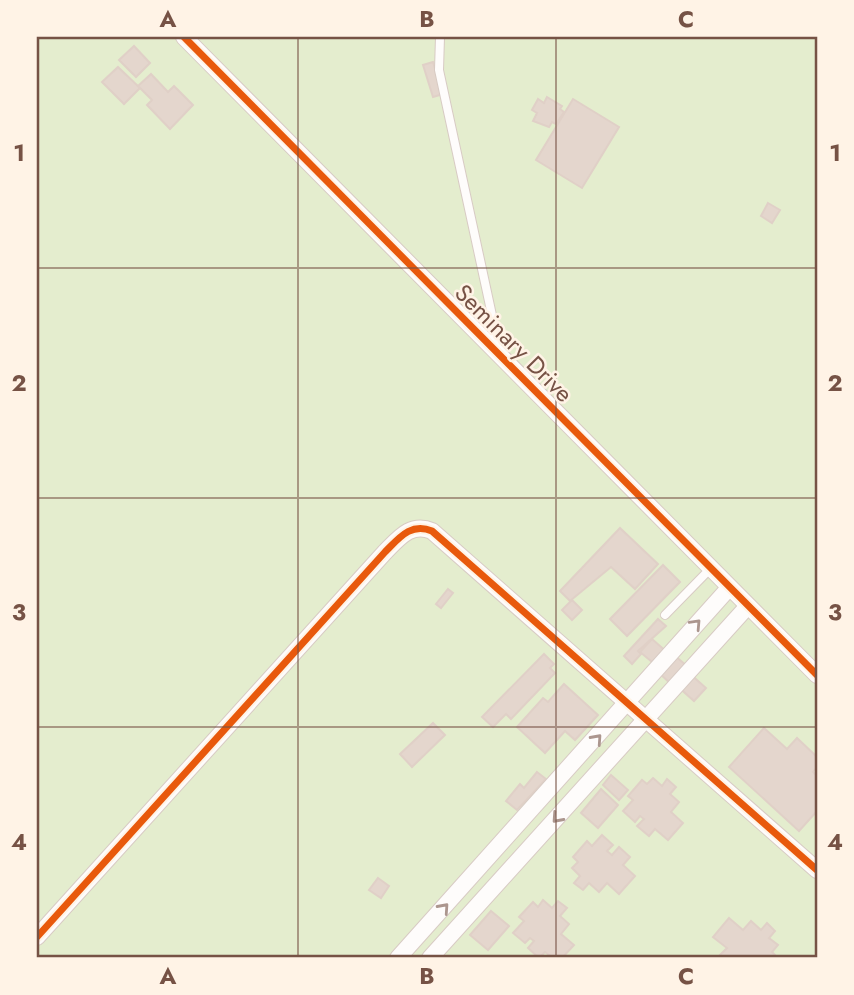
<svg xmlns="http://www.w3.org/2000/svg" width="854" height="995" font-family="Jost,sans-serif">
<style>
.green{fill:#e4edce}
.building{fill:#e4d6cd;stroke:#e0d0c7;stroke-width:2}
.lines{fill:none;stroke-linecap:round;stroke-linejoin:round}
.lane-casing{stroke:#d8cbc4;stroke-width:10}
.street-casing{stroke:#d8cbc4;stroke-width:18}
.lane{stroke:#fefcfb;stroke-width:8}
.street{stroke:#fefcfb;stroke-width:16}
.cycleway-casing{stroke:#fff3e6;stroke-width:11}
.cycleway{stroke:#e8590c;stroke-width:7}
.oneway{stroke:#ac968e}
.grid{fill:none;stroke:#765245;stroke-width:2;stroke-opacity:0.55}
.labels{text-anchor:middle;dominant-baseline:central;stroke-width:5;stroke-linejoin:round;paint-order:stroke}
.street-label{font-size:24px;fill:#765245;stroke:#fff3e6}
.neatline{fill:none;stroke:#765245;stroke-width:2.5}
.grid-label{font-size:23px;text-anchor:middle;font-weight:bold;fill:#765245}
</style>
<rect width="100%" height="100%" fill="#f7eee5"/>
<rect class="green" x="37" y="37" width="780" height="921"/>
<g class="building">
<path d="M134 46 150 63 136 77 119 60Z"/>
<path d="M433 62 443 94 433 97 423 65Z"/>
<path d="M118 67 140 88 124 104 102 82Z"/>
<path d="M151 74 168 92 174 86 193 105 170 129 147 105 152 100 138 86Z"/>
<path d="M547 97 562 106 560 109 564 112 556 124 552 122 549 127 533 121 537 113 532 110 538 99 544 103Z"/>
<path d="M573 99 619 127 582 188 536 160Z"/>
<path d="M768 203 780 210 772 223 761 216Z"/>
<path d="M620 528 658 564 635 589 611 567 570 601 560 591Z"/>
<path d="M663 565 680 582 627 636 610 619Z"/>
<path d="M448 589 453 593 441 608 436 604Z"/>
<path d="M572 600 582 610 572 620 562 610Z"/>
<path d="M658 619 666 626 638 651 641 654 632 664 624 656Z"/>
<path d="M652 639 668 653 657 666 640 652Z"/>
<path d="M544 654 554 664 550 668 555 673 511 719 506 714 493 727 482 717Z"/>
<path d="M674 655 687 666 671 684 659 673Z"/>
<path d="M688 672 706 688 694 701 676 685Z"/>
<path d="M564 684 598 715 575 740 565 731 545 753 517 727 543 698 548 702Z"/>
<path d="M433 723 445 735 412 767 400 754Z"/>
<path d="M764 728 787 749 797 738 817 757V767L813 772 817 776V811L799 831 729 767Z"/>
<path d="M537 772 546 779 517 810 506 801 520 784 524 788Z"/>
<path d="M611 775 628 790 619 800 603 785Z"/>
<path d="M653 778 662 786 667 779 676 787 670 794 679 802 671 812 683 823 668 840 655 829 649 836 637 826 644 819 640 816 635 822 623 811 633 800 628 796 642 780 647 784Z"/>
<path d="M601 789 618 805 598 828 581 813Z"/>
<path d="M602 835 613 845 607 851 612 855 619 847 630 857 623 865 635 876 619 894 607 883 599 892 589 883 583 890 574 883 580 876 572 868 578 862 573 857 587 841 592 846Z"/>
<path d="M378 878 389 886 381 898 369 890Z"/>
<path d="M543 900 552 908 558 901 567 908 560 916 569 924 561 934 574 945 562 958H553L545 952 539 958 528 948 534 941 530 938 525 943 513 933 524 921 519 917 533 902 538 907Z"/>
<path d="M491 911 509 926 488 950 470 935Z"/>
<path d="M729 918 743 930 751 921 761 930 767 923 775 931 769 938 778 945 772 952 776 956 724 958 720 955 727 948 713 937Z"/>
</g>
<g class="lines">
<g class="lane-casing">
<g id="lane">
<path d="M440 37 439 70 495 329V348"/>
<path d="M665 615 710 569"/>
</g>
</g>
<g class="street-casing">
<g id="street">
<path d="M184 37 817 675"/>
<path d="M37 937 385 552C399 538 411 522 432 531L817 870"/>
<path d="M398 958 729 588"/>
<path d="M430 958 747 607"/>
</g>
</g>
<use href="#lane" class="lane"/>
<use href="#street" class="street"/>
<g class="cycleway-casing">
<g id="cycleway">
<path d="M184 37 817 675"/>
<path d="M37 937 385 552C399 538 411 522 432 531L817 870"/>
</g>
</g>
<use href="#cycleway" class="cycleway"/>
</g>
<defs><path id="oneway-chevron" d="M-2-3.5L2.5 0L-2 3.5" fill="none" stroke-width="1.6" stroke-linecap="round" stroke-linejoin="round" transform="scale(1.75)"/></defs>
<g class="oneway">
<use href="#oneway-chevron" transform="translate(696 624) rotate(-47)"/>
<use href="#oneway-chevron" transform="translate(597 739) rotate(-48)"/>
<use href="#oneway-chevron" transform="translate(557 818) rotate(132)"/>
<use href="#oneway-chevron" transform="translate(444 908) rotate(-48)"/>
</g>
<path class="grid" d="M298 37V958M556 37V958M37 268H817M37 498H817M37 727H817"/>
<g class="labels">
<g class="street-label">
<text transform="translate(514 343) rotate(45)">Seminary Drive</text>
</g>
</g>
<rect width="854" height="995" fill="none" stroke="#fff3e6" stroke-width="77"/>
<rect x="38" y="38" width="778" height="918" class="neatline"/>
<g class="grid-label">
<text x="168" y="27">A</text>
<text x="427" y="27">B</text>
<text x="686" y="27">C</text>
<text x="19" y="161">1</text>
<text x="835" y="161">1</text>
<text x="19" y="391">2</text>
<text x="835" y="391">2</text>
<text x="19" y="620">3</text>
<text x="835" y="620">3</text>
<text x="19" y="850">4</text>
<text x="835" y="850">4</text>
<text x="168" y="984">A</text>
<text x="427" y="984">B</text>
<text x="686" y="984">C</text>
</g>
</svg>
